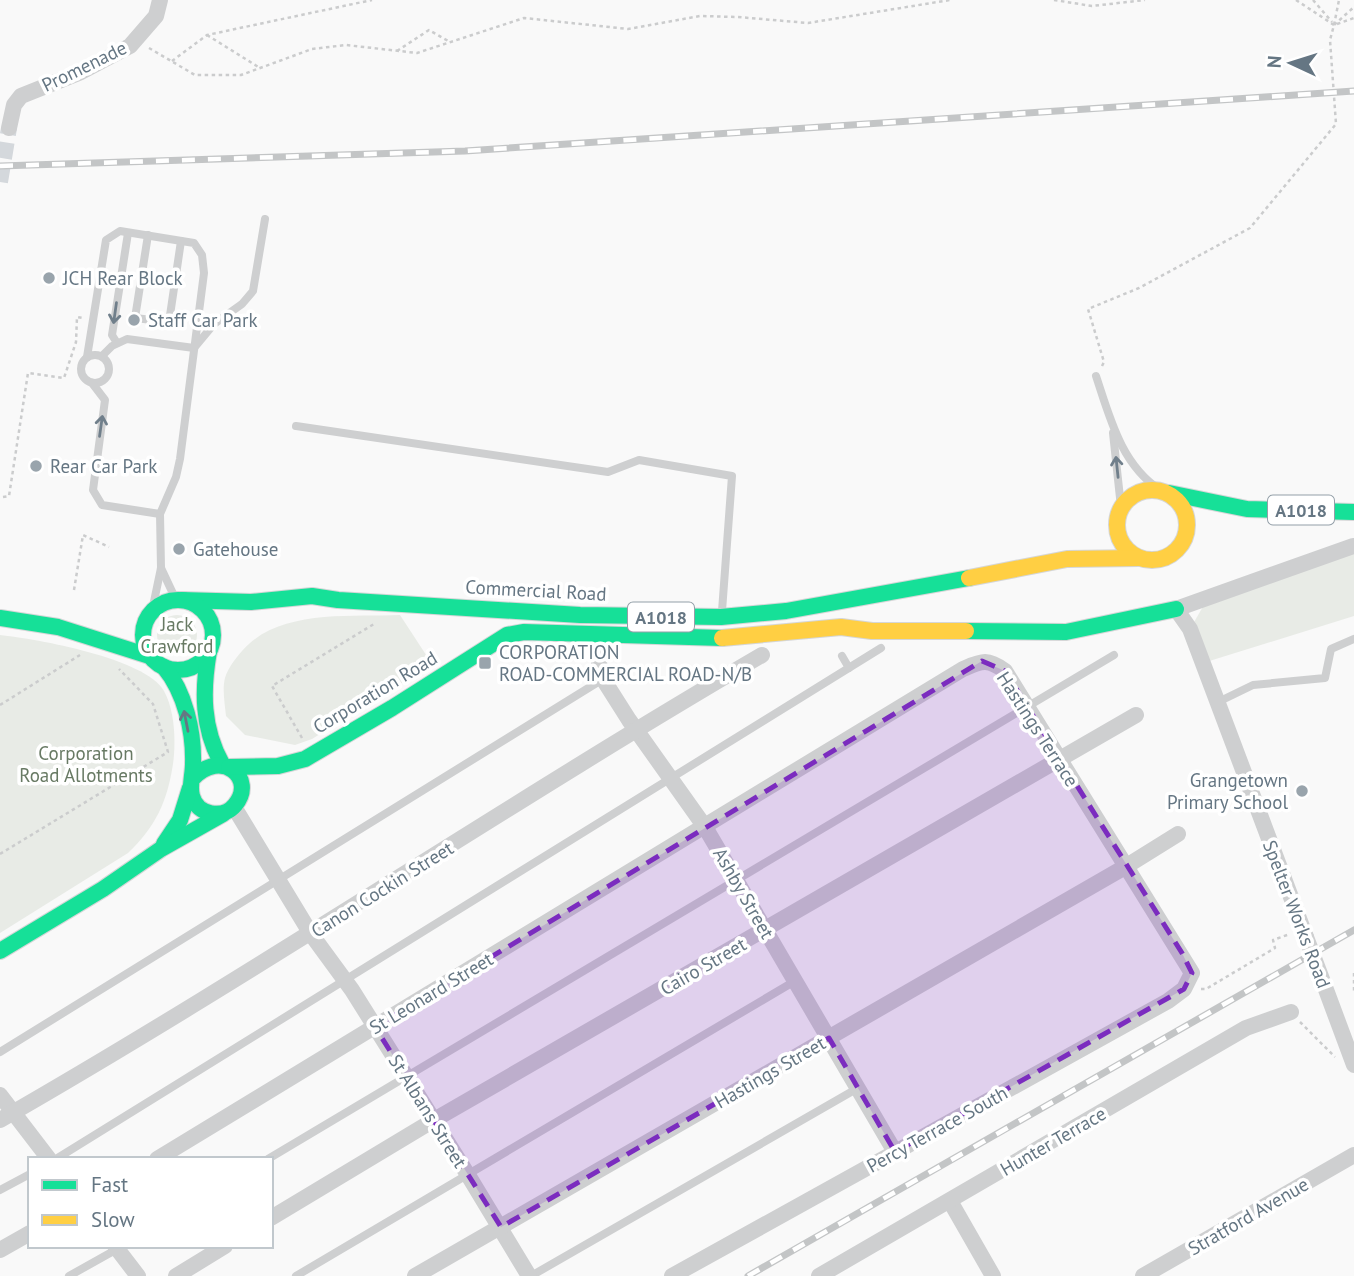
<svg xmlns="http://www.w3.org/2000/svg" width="1354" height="1276" font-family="'PT Sans',sans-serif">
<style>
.green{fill:#e8ebe6}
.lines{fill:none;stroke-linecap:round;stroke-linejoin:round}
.street-tunnel{stroke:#d4d8dc;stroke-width:16;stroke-dasharray:16 8;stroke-linecap:butt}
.fast-casing{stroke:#d5d6d7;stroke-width:18}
.slow-casing{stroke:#d5d6d7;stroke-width:18}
.path{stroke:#cbcccd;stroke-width:2.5;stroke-dasharray:3.5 3.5;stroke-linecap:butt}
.lane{stroke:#cecfd0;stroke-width:8}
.street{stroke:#cecfd0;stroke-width:16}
.fast{stroke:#16e098;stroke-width:16}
.slow{stroke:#ffcf43;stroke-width:16}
.rail-casing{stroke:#c3c5c6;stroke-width:7}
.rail{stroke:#fff;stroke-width:4.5;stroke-dasharray:13;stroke-linecap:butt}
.street-bridge{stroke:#cecfd0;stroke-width:16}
.oneway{stroke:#707f8b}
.oneway2{stroke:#657683}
.marked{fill:#7b2cbf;fill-opacity:0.2;stroke:#7b2cbf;stroke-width:5;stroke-dasharray:14 9;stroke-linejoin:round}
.poi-dot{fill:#99a4ac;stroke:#fff;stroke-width:2.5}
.labels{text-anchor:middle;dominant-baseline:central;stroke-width:7;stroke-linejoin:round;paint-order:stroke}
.shield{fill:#fff;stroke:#939fa8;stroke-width:2}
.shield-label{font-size:18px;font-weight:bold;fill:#657683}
.street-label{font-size:19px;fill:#657683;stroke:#fff}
.poi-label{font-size:19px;fill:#657683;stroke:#fff;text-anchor:start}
.park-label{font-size:19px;fill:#687a64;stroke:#fff}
</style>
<rect width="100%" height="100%" fill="#f9f9f9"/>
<g class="green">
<path d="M1354 551V616L1203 663 1190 629 1208 598Z"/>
<path d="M400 615 432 664 312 739 295 745 245 735 226 716C225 705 222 689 225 678 228 668 235 659 242 651 278 609 349 617 400 615Z"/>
<circle cx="177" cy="635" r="20"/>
<path d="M0 635C37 639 145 658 164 691 175 711 176 742 173 764 167 802 156 826 128 853L0 933Z"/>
</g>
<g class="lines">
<path class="street-tunnel" d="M0 182 9 128"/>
<g class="fast-casing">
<g id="fast">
<path d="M1169 493 1247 509 1354 512"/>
<path d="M181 600 251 602 312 596 338 600 580 615 721 617 786 611 969 578"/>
<circle cx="178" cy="635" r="35"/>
<path d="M0 618 58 627 149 656"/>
<path d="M966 631 1066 632 1176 609"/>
<path d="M209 651C202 691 202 728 222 764"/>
<path d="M164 667C185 692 194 732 193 764 193 775 189 786 192 796 197 815 223 820 235 805 257 779 222 747 192 779"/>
<path d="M229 767 278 766 305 759 392 708 507 635 524 632 722 638"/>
<path d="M164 844 180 820 190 788"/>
<path d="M0 951 103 889 161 849 223 814"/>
</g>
</g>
<g class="slow-casing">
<g id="slow">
<circle cx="1152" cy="525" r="35"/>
<path d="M969 578 1067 559 1139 558"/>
<path d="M722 638 841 627 872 631H966"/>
</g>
</g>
<g class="path">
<path d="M1054 0 1092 6 1145 0"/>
<path d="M1296 0 1334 25"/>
<path d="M1313 0 1332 22"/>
<path d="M1337 24 1354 18"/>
<path d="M1334 25 1339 0"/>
<path d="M207 35 260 68"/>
<path d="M149 48 195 75H241L312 49 346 45 417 53 524 18 628 29 700 16 738 17 808 23 950 0"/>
<path d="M397 51 429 30 450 42"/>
<path d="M172 61 207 35 372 0"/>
<path d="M1102 366 1104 362 1088 309 1139 288 1250 228 1336 124 1330 40 1334 25 1354 7"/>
<path d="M3 497 9 496 28 373 64 378 76 342 77 317 83 318"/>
<path d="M74 590 83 535 109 547"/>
<path d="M0 705 80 655"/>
<path d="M302 738 272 686 374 624"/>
<path d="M0 854 168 752 153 704 119 669"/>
<path d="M1354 973V991"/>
<path d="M1201 989H1206L1275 948 1273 940 1290 934"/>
<path d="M1300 1022 1335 1057"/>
</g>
<g class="lane">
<path d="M148 235 135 318 169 322 181 241"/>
<path d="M117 343 112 335 128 233"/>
<circle cx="95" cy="369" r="14"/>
<path d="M102 356 112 346 127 339 194 348 214 324 242 304 253 291 265 219"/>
<path d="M87 357 106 240 120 231 194 243 202 255 204 273 180 459 176 477 160 514 161 568 152 611"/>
<path d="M1096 376C1110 418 1121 464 1160 490"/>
<path d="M92 383 105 400 93 490 102 505 160 514"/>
<path d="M296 426 608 472 639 460 732 476 722 611"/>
<path d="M1113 433 1121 507"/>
<path d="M161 568 176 600"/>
<path d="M842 656 849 668"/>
<path d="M1218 702 1253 685 1325 678 1331 649 1354 639"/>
<path d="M0 1052 603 679"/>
<path d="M56 1159 881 648"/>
<path d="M268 1159 1114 655"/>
<path d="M0 1190 30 1174"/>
<path d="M69 1276 119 1248"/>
<path d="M296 1276 795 981"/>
<path d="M531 1276 858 1088"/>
</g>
<g class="street">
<path d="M9 128 14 105 21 96 81 72 130 46 156 16 160 0"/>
<path d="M601 636 599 663 603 679 629 720 705 827 895 1152"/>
<path d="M234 807 311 934 352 990 468 1175 529 1276"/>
<path d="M1306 937 1190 629 1176 609 1353 546"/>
<path d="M1325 987 1354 1065"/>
<path d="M0 1095 49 1159"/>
<path d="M0 1120C258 972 505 805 762 655"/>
<path d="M157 1159 963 669C982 661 987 658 1005 671L1192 973 1184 989 1168 1001 672 1276"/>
<path d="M950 1201 993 1276"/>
<path d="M271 1218 434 1120 1136 715"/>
<path d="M115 1246 138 1276"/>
<path d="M0 1250 30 1233"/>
<path d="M176 1276 225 1246"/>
<path d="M415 1276 1125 867 1178 834"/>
<path d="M819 1276 1246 1028 1291 1012"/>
<path d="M1143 1276 1354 1155"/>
</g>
<use href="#fast" class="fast"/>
<use href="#slow" class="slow"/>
<g class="rail-casing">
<g id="rail">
<path d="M0 166 465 151 1354 91"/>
<path d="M748 1276 1354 930"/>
</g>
</g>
<use href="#rail" class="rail"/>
<path class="street-bridge" d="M1306 937 1325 987"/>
</g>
<defs><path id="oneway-shaft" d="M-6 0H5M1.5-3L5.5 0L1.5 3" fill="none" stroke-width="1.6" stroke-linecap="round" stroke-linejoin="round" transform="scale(1.75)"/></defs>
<g class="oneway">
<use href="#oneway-shaft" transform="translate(115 313) rotate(98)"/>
<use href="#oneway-shaft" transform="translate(101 426) rotate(-82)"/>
<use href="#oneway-shaft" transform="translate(1117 467) rotate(-96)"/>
</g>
<use class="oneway2" href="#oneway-shaft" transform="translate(186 721) rotate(-101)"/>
<path class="marked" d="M982 661 1005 671 1182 953 1192 973 1184 989 895 1152 829 1038 501 1227 375 1027Z"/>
<g class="poi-dot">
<circle cx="49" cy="278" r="7"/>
<circle cx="134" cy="320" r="7"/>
<circle cx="36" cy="466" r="7"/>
<circle cx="179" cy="549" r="7"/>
<rect x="478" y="656" width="14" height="14" rx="3.5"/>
<circle cx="1302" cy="791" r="7"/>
</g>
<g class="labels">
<g class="shield">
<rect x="1268" y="495.5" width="66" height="29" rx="5"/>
<rect x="628" y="602.5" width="66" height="29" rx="5"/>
</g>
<g class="shield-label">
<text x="1301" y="510">A1018</text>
<text x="661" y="617">A1018</text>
</g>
<g class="street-label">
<text transform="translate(84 66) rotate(-26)">Promenade</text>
<text transform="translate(536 590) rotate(3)">Commercial Road</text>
<text transform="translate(375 692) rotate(-31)">Corporation Road</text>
<text transform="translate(1038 729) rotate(57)">Hastings Terrace</text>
<text transform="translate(382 889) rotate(-32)">Canon Cockin Street</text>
<text transform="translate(744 893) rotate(60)">Ashby Street</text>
<text transform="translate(1297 914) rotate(69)">Spelter Works Road</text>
<text transform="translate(703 966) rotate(-30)">Cairo Street</text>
<text transform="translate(431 993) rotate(-31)">St Leonard Street</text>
<text transform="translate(770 1072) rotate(-30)">Hastings Street</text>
<text transform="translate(428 1111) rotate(58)">St Albans Street</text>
<text transform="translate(937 1129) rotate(-29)">Percy Terrace South</text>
<text transform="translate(1053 1141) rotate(-30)">Hunter Terrace</text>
<text transform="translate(1248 1216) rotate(-30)">Stratford Avenue</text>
</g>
<g class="poi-label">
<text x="63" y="278">JCH Rear Block</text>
<text x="148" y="320">Staff Car Park</text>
<text x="50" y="466">Rear Car Park</text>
<text x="193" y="549">Gatehouse</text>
<text x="499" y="652">CORPORATION<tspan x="499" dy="22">ROAD-COMMERCIAL ROAD-N/B</tspan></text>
<text x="1288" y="780" text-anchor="end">Grangetown<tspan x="1288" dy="22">Primary School</tspan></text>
</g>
<g class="park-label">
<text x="177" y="624">Jack<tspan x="177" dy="22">Crawford</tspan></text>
<text x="86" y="753">Corporation<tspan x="86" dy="22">Road Allotments</tspan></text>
</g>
</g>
<rect x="28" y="1157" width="245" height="91" fill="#ffffff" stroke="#c1c8cd" stroke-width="2"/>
<rect x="42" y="1180" width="35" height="10" fill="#16e098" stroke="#c1c8cd" stroke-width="2"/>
<text x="91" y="1192" font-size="21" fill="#657683">Fast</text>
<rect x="42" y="1215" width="35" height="10" fill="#ffcf43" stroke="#c1c8cd" stroke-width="2"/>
<text x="91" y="1227" font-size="21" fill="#657683">Slow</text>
<g transform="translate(1291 63) rotate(274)" stroke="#ffffff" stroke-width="5" paint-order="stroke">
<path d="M0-5L12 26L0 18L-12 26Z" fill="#657683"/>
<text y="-10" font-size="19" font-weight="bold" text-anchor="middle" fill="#657683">N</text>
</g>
</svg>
